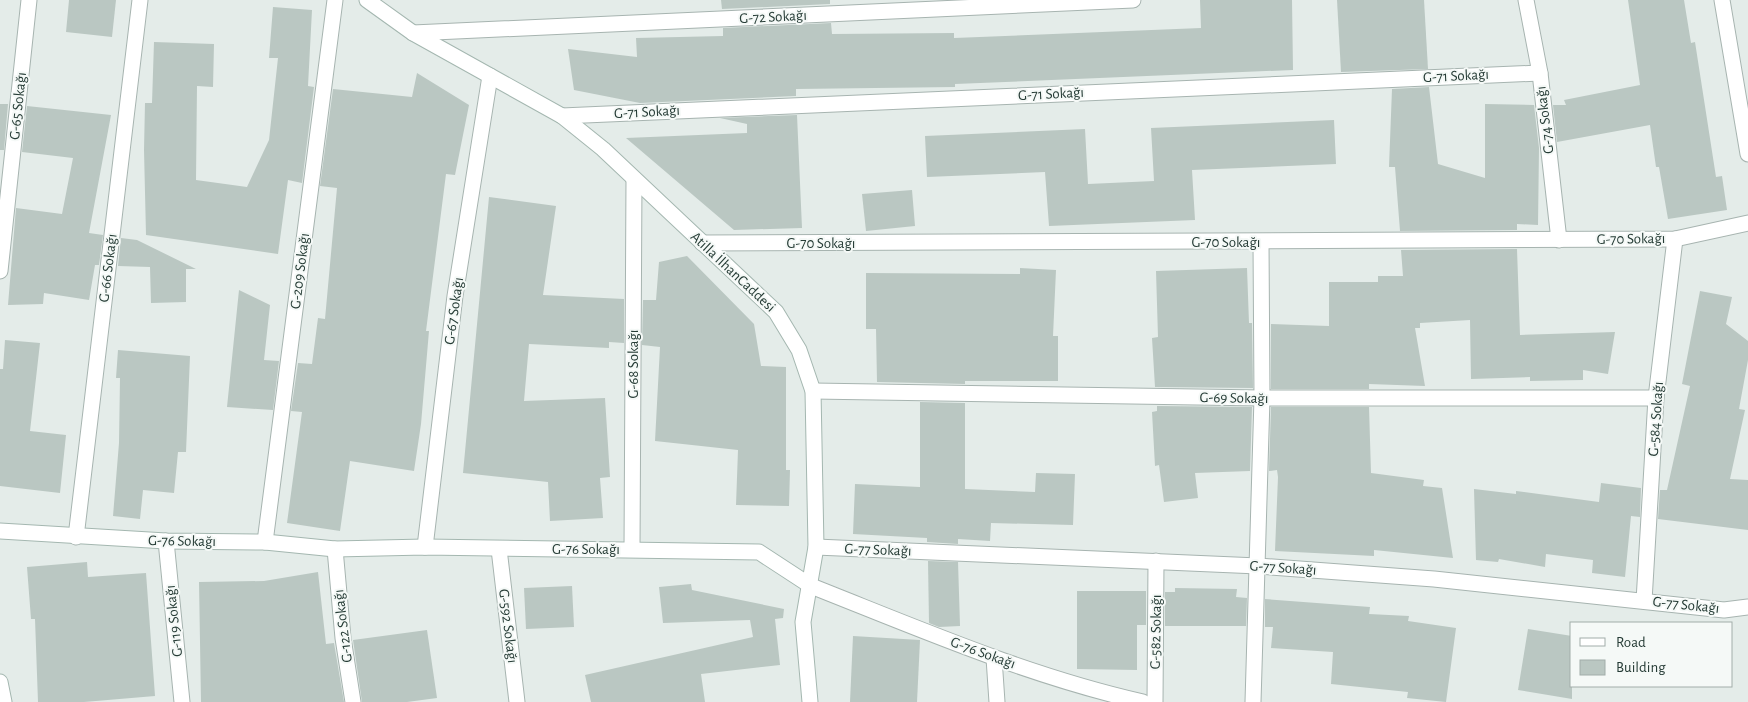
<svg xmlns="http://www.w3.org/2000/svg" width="1748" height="702" font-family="'Alegreya Sans',sans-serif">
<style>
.building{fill:#bac7c2}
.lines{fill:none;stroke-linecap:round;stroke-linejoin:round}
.street-casing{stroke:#a7b4b0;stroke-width:17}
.secondary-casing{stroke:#a4b7b0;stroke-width:17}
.street{stroke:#fff;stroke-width:15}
.secondary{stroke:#fff;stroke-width:15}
.labels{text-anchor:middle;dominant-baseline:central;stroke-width:4;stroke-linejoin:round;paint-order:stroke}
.street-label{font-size:15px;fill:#263c36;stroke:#f5f9f7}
</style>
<rect width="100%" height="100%" fill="#e4ece9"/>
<g class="building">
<path d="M69 0H116L112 37 66 32Z"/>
<path d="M721 0H830V4L722 9Z"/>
<path d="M1200 0H1292L1293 70 955 84V87L796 89V96L640 103 574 90 568 49 637 57 636 38 723 36V28L831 23 832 34 954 33V38L1201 28Z"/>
<path d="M1337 0H1424L1428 69 1341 72Z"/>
<path d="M1628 0H1684L1691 43 1695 42 1716 177 1722 176 1727 210 1668 219 1659 167H1656L1650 125 1557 142 1553 105H1566L1564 100 1640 85Z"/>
<path d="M273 7 312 10 308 86 314 87 302 183 288 180 278 254 146 235 144 150 145 103H152L154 42 214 44 213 87 197 86 196 180 247 187 269 140 278 58H269Z"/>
<path d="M417 73 469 105 455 175 446 174 426 331H429L421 424 414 471 350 461 340 531 287 523 302 412 291 411 298 363 312 364 318 318 325 319 337 188 320 186 333 89 412 97Z"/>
<path d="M1429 87 1438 164 1485 178V104L1534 105 1539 148 1538 225 1517 224V230L1400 231 1395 167H1389L1392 89Z"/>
<path d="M0 104H8L4 150H0Z"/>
<path d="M27 106 111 115 89 233 103 235 99 265H95L89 300 44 293 43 304 8 305 16 208 62 214 73 158 22 152Z"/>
<path d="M797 115 802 228 734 230 626 138 747 133V124L720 118Z"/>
<path d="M1334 120 1336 164 1192 170 1195 220 1049 226 1045 172 927 177 925 136 1085 129 1088 184 1154 181 1151 128Z"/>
<path d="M912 190 915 226 866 231 862 194Z"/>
<path d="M489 197 556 206 543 295 624 299V343L609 342V348L529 344 524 401 605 398 610 477 600 478 603 518 550 521 548 482 463 473Z"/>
<path d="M121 238 137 240 196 269H186V302L151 303 150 267 118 266Z"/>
<path d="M1517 249 1520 335 1615 332 1608 374 1583 370V380L1530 381V377L1471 379 1470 320 1420 323V328H1415L1425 386 1369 384V389H1271V324L1329 326V282H1378V276H1403L1401 250Z"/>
<path d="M687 256 754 324 761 366 786 367V470H790L789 506 736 505 738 450 655 441 660 347 642 345 643 300H656L659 262Z"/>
<path d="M1020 268 1056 270 1053 336H1058V381H965V384L877 382 876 329H866V273L1020 274Z"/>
<path d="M1247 268 1249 323H1252L1253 388 1155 387 1152 338 1158 337 1156 271Z"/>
<path d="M239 290 270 305 264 360 279 361 273 410 227 407Z"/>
<path d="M1700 291 1732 297 1726 324 1748 341V360L1739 409 1745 410 1730 479 1748 480V530L1658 519 1660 490H1667L1690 386 1682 384Z"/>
<path d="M5 340 40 343 30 431 66 435 60 493 0 486V369H3Z"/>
<path d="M118 350 190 356 186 452H178L174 493 143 490 140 519 113 516 119 443 120 378H116Z"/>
<path d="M920 402 965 403V489L1035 492 1036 473 1075 474 1073 525 991 523 990 541 958 539V544L927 542V538L853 534 855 484 920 487Z"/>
<path d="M1157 406 1252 407 1250 471 1195 473 1198 498 1164 502 1159 465 1155 466 1152 412 1157 411Z"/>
<path d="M1271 407H1369L1371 473 1424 480 1423 486 1442 488 1453 558 1374 550V556L1275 551 1278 477 1277 470 1269 471Z"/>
<path d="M1601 483 1641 488 1640 517 1631 516 1625 577 1592 573 1593 560 1546 554 1545 567 1499 559 1498 562 1476 560 1474 489 1516 494V491L1599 502Z"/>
<path d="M928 561 958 562 960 626 939 627 929 623Z"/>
<path d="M87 562 88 577 146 573 155 696 84 702H38L35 619H31L27 567Z"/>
<path d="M318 572 326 644 334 643 344 702H201L199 582 264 581Z"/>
<path d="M691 584 692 590 784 609 783 618 775 619 780 665 701 674 705 702H591L585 675 753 637 750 620 663 623 659 587Z"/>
<path d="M572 586 574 627 526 629 524 588Z"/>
<path d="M1175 588 1237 589 1236 597 1247 598 1246 626H1165V592H1175Z"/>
<path d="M1077 591H1146V625H1137V670L1077 669Z"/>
<path d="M1265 599 1370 607 1369 614 1409 616 1408 621 1456 628 1446 702 1407 698 1408 692 1331 684 1333 652 1271 648 1273 627H1265Z"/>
<path d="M1528 629 1572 636V699L1518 690Z"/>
<path d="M427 630 437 698 407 702H362L353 640Z"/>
<path d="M853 636 920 640 917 702H850Z"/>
</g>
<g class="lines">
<g class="street-casing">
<g id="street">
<path d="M1526 0 1540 73 1559 240"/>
<path d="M1722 0 1748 154"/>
<path d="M413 33 1133 0"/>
<path d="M562 116 1540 73"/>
<path d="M702 243 1675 239 1748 223"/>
<path d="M0 271 29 0"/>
<path d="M813 391 1262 398H1656"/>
<path d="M76 537 140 0"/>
<path d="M166 541 182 702"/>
<path d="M265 542 335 0"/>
<path d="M425 547 455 296 490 76"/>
<path d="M816 547 1258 566 1434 579 1724 610 1748 607"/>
<path d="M335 549 343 638 353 702"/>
<path d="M499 549 517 702"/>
<path d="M632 549 634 179"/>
<path d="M811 586C920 629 1028 676 1143 702"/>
<path d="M1644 601 1656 398 1675 239"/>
<path d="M994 658 997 702"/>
<path d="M1155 702 1156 561"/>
<path d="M1253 702 1262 398 1261 242"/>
</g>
</g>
<g class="secondary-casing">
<g id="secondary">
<path d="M367 0 413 33 562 116 603 149 776 312 799 350 813 391 816 547 803 622 810 702"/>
<path d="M0 531 166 541 265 542 335 549 425 547 759 552 811 586"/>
<path d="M0 682 4 702"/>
</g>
</g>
<use href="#street" class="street"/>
<use href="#secondary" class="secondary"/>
</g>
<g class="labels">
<g class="street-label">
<text transform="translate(773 17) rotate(-3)">G-72 Sokağı</text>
<text transform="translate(1456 76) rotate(-3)">G-71 Sokağı</text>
<text transform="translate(1051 94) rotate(-3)">G-71 Sokağı</text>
<text transform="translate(18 106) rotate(-84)">G-65 Sokağı</text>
<text transform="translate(647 112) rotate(-3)">G-71 Sokağı</text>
<text transform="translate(1545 120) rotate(-97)">G-74 Sokağı</text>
<text transform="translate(1631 239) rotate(-1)">G-70 Sokağı</text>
<text x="1226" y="242">G-70 Sokağı</text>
<text x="821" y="243">G-70 Sokağı</text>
<text transform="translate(108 268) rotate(-83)">G-66 Sokağı</text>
<text transform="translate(300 271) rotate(-83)">G-209 Sokağı</text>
<text transform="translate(733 272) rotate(43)">Atilla İlhanCaddesi</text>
<text transform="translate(454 311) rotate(-82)">G-67 Sokağı</text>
<text transform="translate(633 364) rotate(-90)">G-68 Sokağı</text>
<text transform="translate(1234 398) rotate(1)">G-69 Sokağı</text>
<text transform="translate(1656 419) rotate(-86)">G-584 Sokağı</text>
<text transform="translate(182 541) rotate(1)">G-76 Sokağı</text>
<text x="586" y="549">G-76 Sokağı</text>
<text transform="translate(878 550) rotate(2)">G-77 Sokağı</text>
<text transform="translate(1283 568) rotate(4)">G-77 Sokağı</text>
<text transform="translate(1686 605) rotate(6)">G-77 Sokağı</text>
<text transform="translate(174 621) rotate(-96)">G-119 Sokağı</text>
<text transform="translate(343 626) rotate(-97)">G-122 Sokağı</text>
<text transform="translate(508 626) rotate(83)">G-592 Sokağı</text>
<text transform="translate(1156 632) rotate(-89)">G-582 Sokağı</text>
<text transform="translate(983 653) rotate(20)">G-76 Sokağı</text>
</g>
</g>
<rect x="1570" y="622" width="162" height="65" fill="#f5f9f7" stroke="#a2adaa"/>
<rect x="1580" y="638" width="25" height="8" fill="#ffffff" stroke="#a2adaa"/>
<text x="1616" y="647" font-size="15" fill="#263c36">Road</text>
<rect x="1580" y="660" width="25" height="15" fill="#bac7c2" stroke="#a2adaa"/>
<text x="1616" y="672" font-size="15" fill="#263c36">Building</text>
</svg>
